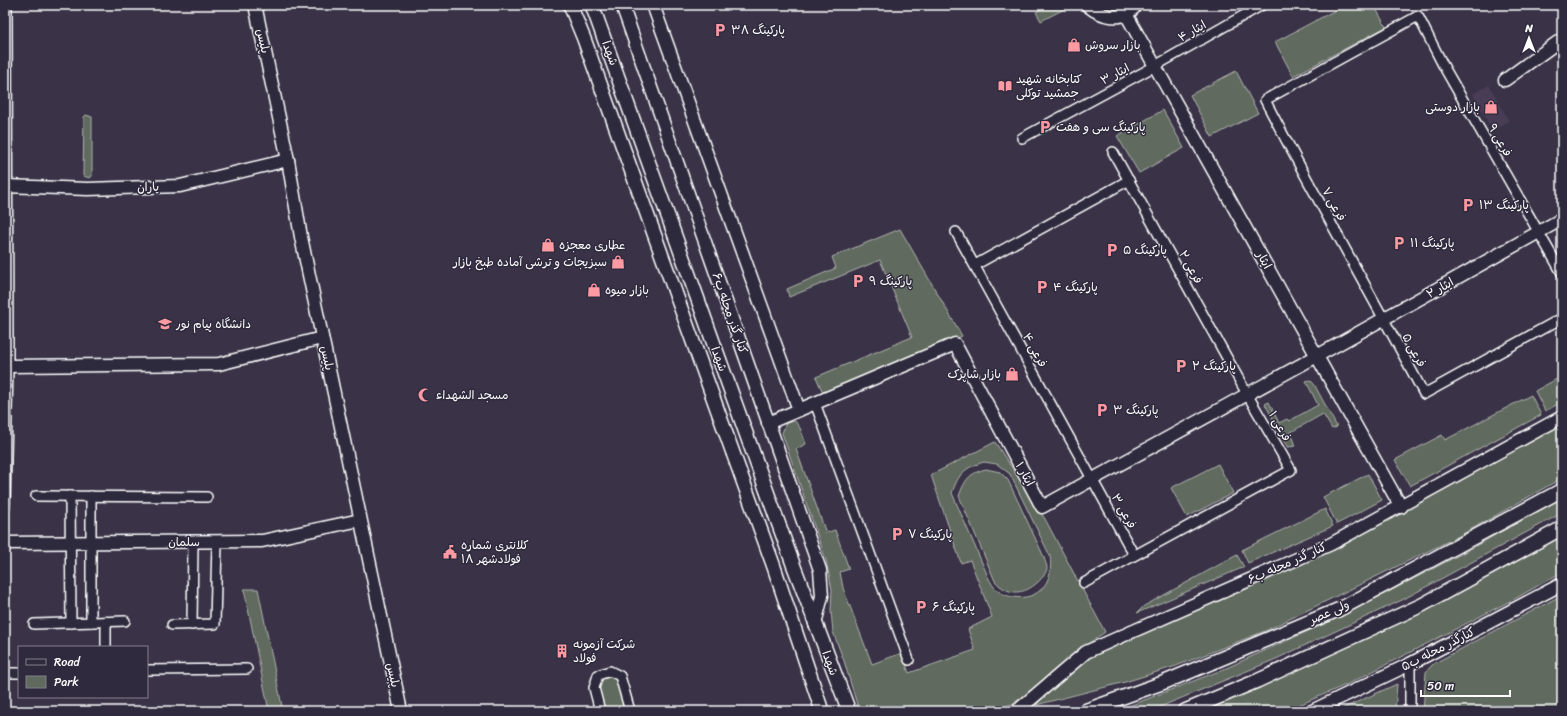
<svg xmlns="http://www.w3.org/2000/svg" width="1567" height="716" font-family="Sriracha,'Playpen Sans Arabic',sans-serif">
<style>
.built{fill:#483e55}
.green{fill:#606a5e;stroke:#b0b4ae;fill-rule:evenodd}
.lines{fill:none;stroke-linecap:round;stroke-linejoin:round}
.minor-casing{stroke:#fff;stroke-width:12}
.tertiary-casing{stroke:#fff;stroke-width:15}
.secondary-casing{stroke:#fff;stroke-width:16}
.minor{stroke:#2f2a3d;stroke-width:9}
.tertiary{stroke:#2f2a3d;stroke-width:12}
.secondary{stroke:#2f2a3d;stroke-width:13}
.labels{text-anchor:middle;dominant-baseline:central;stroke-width:3;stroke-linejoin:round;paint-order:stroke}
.poi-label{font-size:12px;fill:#fff;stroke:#2f2a3d;text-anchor:start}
.street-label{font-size:12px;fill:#fff;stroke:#2f2a3d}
</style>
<rect width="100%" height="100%" fill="#3a3348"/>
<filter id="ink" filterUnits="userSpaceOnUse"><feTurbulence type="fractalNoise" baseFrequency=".025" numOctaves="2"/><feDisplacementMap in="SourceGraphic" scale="8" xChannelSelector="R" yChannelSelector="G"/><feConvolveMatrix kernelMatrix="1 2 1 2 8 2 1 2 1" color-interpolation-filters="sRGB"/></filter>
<g filter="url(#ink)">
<path class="built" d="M1489 85 1509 121 1492 130 1473 94Z"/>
<g class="green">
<path d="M1048 5H1072L1041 21 1036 12Z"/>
<path d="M1345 5H1374L1386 27 1293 76 1275 42Z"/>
<path d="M1236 71 1258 113 1212 137 1190 95Z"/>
<path d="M1163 110 1184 148 1139 173 1117 136Z"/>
<path d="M86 115 92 117V176L90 178 83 176 84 117Z"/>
<path d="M900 229 962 336 824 395 816 377 912 337 880 260 789 297 787 289 836 268 832 257Z"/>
<path d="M1562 376V402L1545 411 1535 391Z"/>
<path d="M1310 380 1314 384 1337 427 1332 429 1323 414 1291 432 1296 446 1288 447 1265 404 1269 402 1279 423 1287 419 1289 421 1318 405 1306 381Z"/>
<path d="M1531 395 1541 415 1410 486 1395 460 1442 435 1445 440Z"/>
<path d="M795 421 800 428 806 444 796 449 826 533 835 530 849 569 840 572 843 588 872 664 902 653 909 673 975 650 968 629 992 617 970 560 961 563 931 475 995 442 1045 519 1105 632 1079 650 1024 696 1012 704 993 711H859L844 661 833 632 831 611 832 590 826 560 782 433 786 423ZM984 462 997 464 1010 474 1050 556C1054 581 1040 601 1013 597 1007 596 1001 594 996 589 993 587 991 582 989 579L952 493C959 473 964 468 984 462Z"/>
<path d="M1562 424V478L1459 536 1265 631 1176 666 1125 682 1036 705 1057 682 1094 653 1373 527Z"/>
<path d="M1218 464 1233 493 1187 517 1171 488Z"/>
<path d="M986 469 1000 472 1008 480 1043 555C1044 558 1046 563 1047 567 1047 573 1042 578 1038 582 1024 595 1008 596 995 581L959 496C965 480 969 473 986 469Z"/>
<path d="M1368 474 1382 500 1337 524 1323 497Z"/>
<path d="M1562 498V513L1402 600 1276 659 1150 711H1116L1222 670 1350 612 1461 554Z"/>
<path d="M1325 509 1333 526 1248 563 1242 550Z"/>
<path d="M1562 535V572L1518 597 1348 684 1285 711H1205L1419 612Z"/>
<path d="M1237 555 1244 567 1137 613 1144 606Z"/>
<path d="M244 589H258L283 711H269Z"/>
<path d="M1562 595V711H1423L1426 672 1433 664Z"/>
<path d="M607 676 616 678 626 711H603L597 683 603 677Z"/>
<path d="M1397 684 1395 711H1337Z"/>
</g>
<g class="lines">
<g class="minor-casing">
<g id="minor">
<path d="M1022 138 1155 66 1262 5"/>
<path d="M956 232 1134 555"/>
<path d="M975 265 1129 180"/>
<path d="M1562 273 1444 67 1418 16 1265 100C1316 199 1372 295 1424 394L1562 318"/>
<path d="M815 403 909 660"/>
<path d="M36 496 207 497"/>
<path d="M70 496 71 623"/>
<path d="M91 496V622"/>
<path d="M5 506 8 366 7 5"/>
<path d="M1084 583 1291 470 1247 394 1113 152"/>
<path d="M106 622V647"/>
<path d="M34 624 125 621"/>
<path d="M172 625 215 624 217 542"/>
<path d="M192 625 193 542"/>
<path d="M1410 664V711"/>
<path d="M147 670 247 669"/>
<path d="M5 673H19"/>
<path d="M600 711 594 688 598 675 610 671 620 676 630 711"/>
</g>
</g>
<g class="tertiary-casing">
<g id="tertiary">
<path d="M255 5 288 160 301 237 401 711"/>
<path d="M622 5 820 570 822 596 815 624"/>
<path d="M653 5 799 410"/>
<path d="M1087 5C1101 17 1123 23 1136 5"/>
<path d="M1126 14 1401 507"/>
<path d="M1505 80 1562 39"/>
<path d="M5 186 88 189 180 186 288 160"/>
<path d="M8 366 219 364 322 338"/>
<path d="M768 423 955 344 1042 507 1317 356 1562 219"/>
<path d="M5 543 262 541 360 520"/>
<path d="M1017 711 1086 652 1331 544 1562 417"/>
<path d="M1312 711 1410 664 1562 584"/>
</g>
</g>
<g class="secondary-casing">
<g id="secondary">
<path d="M570 5 584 39 774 567 822 711"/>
<path d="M592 5 793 564 849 711"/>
<path d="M1084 711 1165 682 1340 609 1562 490"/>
<path d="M1185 711 1257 681 1422 605 1562 528"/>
</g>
</g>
<use href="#minor" class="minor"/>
<use href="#tertiary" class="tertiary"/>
<use href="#secondary" class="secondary"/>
</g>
</g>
<defs>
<g id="parking-bare" transform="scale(1.08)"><path d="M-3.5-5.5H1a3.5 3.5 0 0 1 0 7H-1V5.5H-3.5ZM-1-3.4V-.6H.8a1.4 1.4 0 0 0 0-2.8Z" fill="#ff9aa2" stroke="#2f2a3d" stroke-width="2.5" paint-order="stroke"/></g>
<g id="shop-bare" transform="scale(1.08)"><path d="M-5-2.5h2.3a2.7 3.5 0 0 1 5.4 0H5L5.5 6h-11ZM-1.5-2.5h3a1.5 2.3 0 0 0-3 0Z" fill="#ff9aa2" stroke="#2f2a3d" stroke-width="2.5" paint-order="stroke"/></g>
<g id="library-bare" transform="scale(1.08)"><path d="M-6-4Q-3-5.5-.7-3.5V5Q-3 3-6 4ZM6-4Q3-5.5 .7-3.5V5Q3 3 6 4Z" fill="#ff9aa2" stroke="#2f2a3d" stroke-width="2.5" paint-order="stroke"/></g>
<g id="university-bare" transform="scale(1.08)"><path d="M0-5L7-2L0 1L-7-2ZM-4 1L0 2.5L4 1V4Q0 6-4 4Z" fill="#ff9aa2" stroke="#2f2a3d" stroke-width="2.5" paint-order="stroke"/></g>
<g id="mosque-bare" transform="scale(1.08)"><path d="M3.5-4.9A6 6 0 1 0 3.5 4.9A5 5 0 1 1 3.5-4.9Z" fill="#ff9aa2" stroke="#2f2a3d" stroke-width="2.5" paint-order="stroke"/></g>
<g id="civic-bare" transform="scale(1.08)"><path d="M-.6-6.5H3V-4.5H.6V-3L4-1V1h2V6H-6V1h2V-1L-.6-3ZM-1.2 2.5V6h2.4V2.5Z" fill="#ff9aa2" stroke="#2f2a3d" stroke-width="2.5" paint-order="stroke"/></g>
<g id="building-bare" transform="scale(1.08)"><path d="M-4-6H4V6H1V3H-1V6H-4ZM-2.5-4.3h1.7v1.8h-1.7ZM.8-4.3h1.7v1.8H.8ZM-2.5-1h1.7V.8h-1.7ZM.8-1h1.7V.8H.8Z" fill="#ff9aa2" stroke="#2f2a3d" stroke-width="2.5" paint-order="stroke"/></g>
</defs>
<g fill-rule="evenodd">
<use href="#parking-bare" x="720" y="30"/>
<use href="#shop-bare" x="1074" y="45"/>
<use href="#library-bare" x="1005" y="86"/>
<use href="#shop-bare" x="1491" y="107"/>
<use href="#parking-bare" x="1045" y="127"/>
<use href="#parking-bare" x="1468" y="205"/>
<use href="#parking-bare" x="1399" y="243"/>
<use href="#shop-bare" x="548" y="245"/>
<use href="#parking-bare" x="1112" y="250"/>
<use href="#shop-bare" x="618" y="262"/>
<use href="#parking-bare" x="858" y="281"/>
<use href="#parking-bare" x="1042" y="287"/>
<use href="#shop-bare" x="594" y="290"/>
<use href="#university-bare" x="165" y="324"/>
<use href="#parking-bare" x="1181" y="366"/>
<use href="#shop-bare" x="1012" y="374"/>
<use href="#mosque-bare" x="425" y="395"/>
<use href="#parking-bare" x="1102" y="410"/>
<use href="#parking-bare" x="897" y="534"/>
<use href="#civic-bare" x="450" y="552"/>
<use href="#parking-bare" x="921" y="607"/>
<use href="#building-bare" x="562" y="651"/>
</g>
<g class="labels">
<g class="poi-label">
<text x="731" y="30">پارکینگ ۳۸</text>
<text x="1085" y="45">بازار سروش</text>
<text x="1016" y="79">کتابخانه شهید<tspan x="1016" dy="14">جمشید توکلی</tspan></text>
<text x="1480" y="107" text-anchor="end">بازار دوستی</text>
<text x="1056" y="127">پارکینگ سی و هفت</text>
<text x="1479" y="205">پارکینگ ۱۳</text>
<text x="1410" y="243">پارکینگ ۱۱</text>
<text x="559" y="245">عطاری معجزه</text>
<text x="1123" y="250">پارکینگ ۵</text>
<text x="607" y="262" text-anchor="end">سبزیجات و ترشی آماده طبخ بازار</text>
<text x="869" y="281">پارکینگ ۹</text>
<text x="1053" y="287">پارکینگ ۴</text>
<text x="605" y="290">بازار میوه</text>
<text x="176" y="324">دانشگاه پیام نور</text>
<text x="1192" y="366">پارکینگ ۲</text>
<text x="1001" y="374" text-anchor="end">بازار شاپرک</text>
<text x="436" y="395">مسجد الشهداء</text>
<text x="1113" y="410">پارکینگ ۳</text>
<text x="908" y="534">پارکینگ ۷</text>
<text x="461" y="545">کلانتری شماره<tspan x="461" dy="14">۱۸ فولادشهر</tspan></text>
<text x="932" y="607">پارکینگ ۶</text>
<text x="573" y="644">شرکت آزمونه<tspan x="573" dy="14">فولاد</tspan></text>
</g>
<g class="street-label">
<text transform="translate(1192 31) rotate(-30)">ایثار ۴</text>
<text transform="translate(263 41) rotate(78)">پلیس</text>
<text transform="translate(610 53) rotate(70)">شهدا</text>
<text transform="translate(1115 74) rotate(-28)">ایثار ۳</text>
<text transform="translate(1500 140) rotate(60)">فرعی ۹</text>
<text transform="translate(148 187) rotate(-2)">یاران</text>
<text transform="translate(1334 204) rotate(61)">فرعی ۷</text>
<text transform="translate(1264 260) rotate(61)">ایثار</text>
<text transform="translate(1191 267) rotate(61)">فرعی ۲</text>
<text transform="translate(1440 288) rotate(-29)">ایثار ۲</text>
<text transform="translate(730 313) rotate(71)">کنار گذر محله ب۶</text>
<text transform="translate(1035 350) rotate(61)">فرعی ۴</text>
<text transform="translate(1414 350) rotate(62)">فرعی ۵</text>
<text transform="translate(327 358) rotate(78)">پلیس</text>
<text transform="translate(719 359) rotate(70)">شهدا</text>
<text transform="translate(1280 426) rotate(60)">فرعی ۱</text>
<text transform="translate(1025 474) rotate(61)">ایثار ۱</text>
<text transform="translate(1124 511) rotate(61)">فرعی ۳</text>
<text x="184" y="542">سلمان</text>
<text transform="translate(1287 563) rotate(-24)">کنار گذر محله ب۶</text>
<text transform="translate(1329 612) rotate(-24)">ولی عصر</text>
<text transform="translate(1438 649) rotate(-27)">کنارگذر محله ب۵</text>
<text transform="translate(830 663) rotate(70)">شهدا</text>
<text transform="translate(393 675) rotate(78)">پلیس</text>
</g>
</g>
<rect width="1567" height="716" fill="none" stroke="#2f2a3d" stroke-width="20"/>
<rect x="10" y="10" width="1547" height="696" fill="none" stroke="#fff" stroke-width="1.5" filter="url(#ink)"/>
<rect x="18" y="646" width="130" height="52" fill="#2f2a3d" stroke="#827f8b"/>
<rect x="26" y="659" width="20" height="6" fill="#2f2a3d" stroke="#827f8b"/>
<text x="54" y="666" font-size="12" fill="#ffffff">Road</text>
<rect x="26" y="676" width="20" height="12" fill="#606a5e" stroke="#827f8b"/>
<text x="54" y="686" font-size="12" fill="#ffffff">Park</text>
<g transform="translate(1529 38)" stroke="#2f2a3d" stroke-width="3" paint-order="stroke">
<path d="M0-3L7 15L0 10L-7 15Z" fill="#ffffff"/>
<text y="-6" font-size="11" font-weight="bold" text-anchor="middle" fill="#ffffff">N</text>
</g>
<path d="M1421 690v6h89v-6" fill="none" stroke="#ffffff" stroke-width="2"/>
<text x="1427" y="690" font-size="12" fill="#ffffff" stroke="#2f2a3d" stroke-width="3" paint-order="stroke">50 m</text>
</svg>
